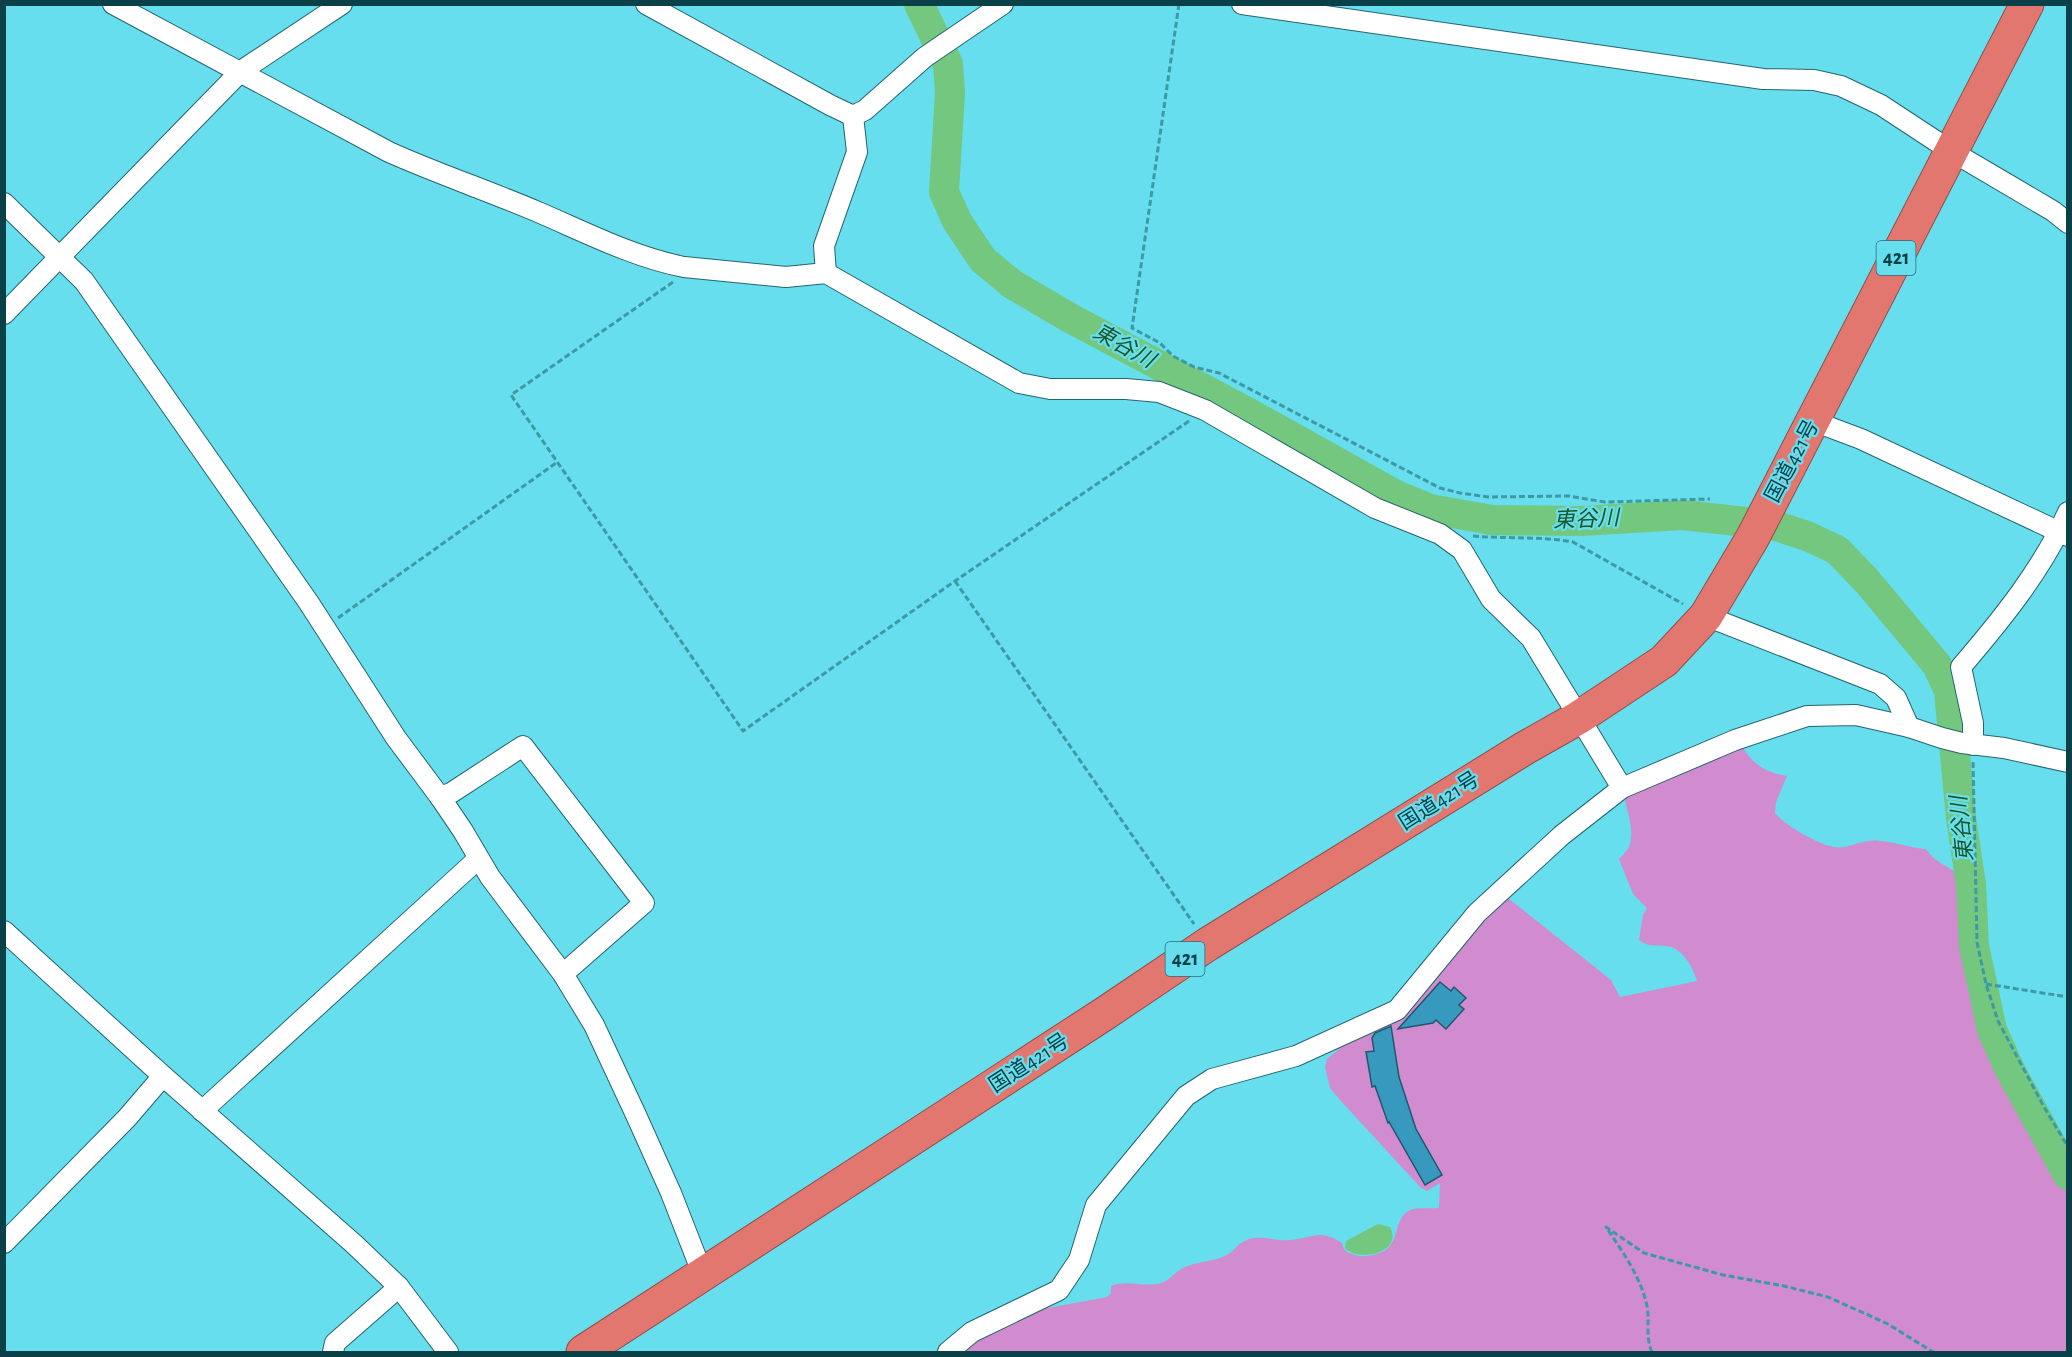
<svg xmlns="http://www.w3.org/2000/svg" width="2072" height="1357" font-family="'Alegreya Sans','Noto Sans JP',sans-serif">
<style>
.green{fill:#d08ccf}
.water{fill:#74c77e}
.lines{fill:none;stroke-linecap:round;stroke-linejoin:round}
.river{stroke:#74c77e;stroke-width:30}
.building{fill:#3799be;stroke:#21576c;stroke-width:1.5}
.minor-casing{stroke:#25666e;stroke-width:22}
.trunk-casing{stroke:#924e4b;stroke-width:35}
.path{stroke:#3e99a5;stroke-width:3;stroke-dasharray:6 3;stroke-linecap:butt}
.minor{stroke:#fff;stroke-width:20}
.trunk{stroke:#e27770;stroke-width:33}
.labels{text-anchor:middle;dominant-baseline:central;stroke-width:4.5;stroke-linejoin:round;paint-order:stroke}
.shield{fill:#66deee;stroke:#26707a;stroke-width:1.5}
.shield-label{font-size:20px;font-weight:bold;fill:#0a4148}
.street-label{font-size:21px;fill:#0a4148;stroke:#66deee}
.water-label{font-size:22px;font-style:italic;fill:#1d5627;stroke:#66deee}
</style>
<rect width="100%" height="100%" fill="#66deee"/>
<path class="green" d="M1743 748C1754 765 1767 773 1787 776L1776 802 1775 813C1786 826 1827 851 1844 847 1856 845 1867 839 1880 841 1896 842 1910 848 1926 849 1934 862 1948 866 1960 875L1971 966 1989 1032 2004 1069 2067 1164V1352H953L1047 1302 1048 1308 1107 1297 1111 1293V1286C1128 1279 1144 1288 1161 1283 1169 1281 1175 1272 1183 1268 1197 1261 1214 1262 1227 1255 1236 1250 1237 1243 1249 1239 1263 1235 1277 1242 1290 1240 1314 1238 1319 1228 1342 1243 1343 1251 1348 1253 1355 1255 1362 1257 1367 1256 1373 1255 1404 1249 1390 1220 1410 1210 1417 1207 1430 1209 1439 1208L1440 1183 1427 1191 1420 1187 1341 1101 1330 1088 1325 1067 1327 1059 1364 1028 1500 899 1508 898 1611 980 1620 997 1697 981C1693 968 1685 952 1671 947 1658 943 1650 949 1639 940L1643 915 1647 908 1633 894 1619 859C1622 856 1627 851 1629 847 1636 829 1625 809 1624 792L1686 765Z"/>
<path class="water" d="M1378 1224 1390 1227C1404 1252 1359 1263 1345 1248L1346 1241Z"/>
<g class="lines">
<path class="river" d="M919 4 948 64 950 92 944 192 957 221 983 260 1012 284 1070 318 1249 413 1398 496 1430 509 1492 520 1581 521 1683 515 1773 525 1807 536 1837 550 1866 580 1937 665 1949 691 1961 818 1971 885 1974 946 1992 1030 2010 1070 2068 1175"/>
</g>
<g class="building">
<path d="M1440 982 1451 991 1454 987 1466 998 1459 1005 1464 1009 1446 1029 1436 1020 1433 1023 1398 1029Z"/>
<path d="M1391 1026 1399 1077 1416 1129 1442 1175 1425 1185 1389 1122 1388 1123 1375 1086 1372 1087 1366 1052 1374 1051 1372 1038 1375 1033Z"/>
</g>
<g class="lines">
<g class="minor-casing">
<g id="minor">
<path d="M113 4 389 152C438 174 489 191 538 212 585 232 633 257 684 267L786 277 826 273 1019 383 1050 389H1126L1159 392 1205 410 1375 508 1440 534 1462 550 1491 599 1531 638 1622 788"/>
<path d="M646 4 830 105 853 116 865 110 925 57 1003 4"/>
<path d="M1242 4 1763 79 1814 80 1841 86 1881 105 1951 151 2053 211 2068 223"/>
<path d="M4 203 84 281 309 603 396 738 440 797 463 831 490 877 563 974 594 1025 636 1115 671 1193 703 1275"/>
<path d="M826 273 824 246 857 152 853 116"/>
<path d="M4 314 241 71 342 4"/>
<path d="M1813 421 1861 439 2068 536"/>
<path d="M1706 616 1880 684 1896 698 1909 727"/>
<path d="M1973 745V723L1961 667C2002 619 2042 570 2068 512"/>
<path d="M440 797 451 793 523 746 644 903 563 974"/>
<path d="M4 931 163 1076 354 1244 399 1287 448 1352"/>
<path d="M202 1111 478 859"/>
<path d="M4 1243 127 1118 163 1076"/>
<path d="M333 1352 335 1343 399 1287"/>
<path d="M948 1352 972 1332 1059 1290 1079 1260 1096 1205 1186 1096 1212 1079 1296 1056 1397 1010 1477 913 1562 835 1622 788 1735 740 1807 716 1856 715 1909 727 1942 738 1962 743 2004 748 2068 762"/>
</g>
</g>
<g class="trunk-casing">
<path id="trunk" d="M583 1352 1104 1014 1208 944 1525 748 1578 718 1664 661 1706 616 1753 537 2027 4"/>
</g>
<g class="path">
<path d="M1179 4 1132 328 1160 343 1173 356 1194 367 1219 373 1440 488 1460 493 1488 497 1568 496 1605 502 1710 499"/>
<path d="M673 282 511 395 743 731 955 581 1189 421"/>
<path d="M1473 536C1506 539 1541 536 1573 542L1683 604"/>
<path d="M955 581 1194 924"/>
<path d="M338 618 556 463"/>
<path d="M1973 762 1977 942 1986 984 1998 1021 2044 1107 2068 1147"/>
<path d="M1986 984 2068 997"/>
<path d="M1652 1352C1645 1337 1650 1322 1647 1306 1641 1277 1622 1251 1606 1227L1644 1253 1723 1275 1784 1286 1828 1297 1888 1324 1933 1352"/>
</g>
<use href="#minor" class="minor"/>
<use href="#trunk" class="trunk"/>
</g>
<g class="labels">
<g class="shield">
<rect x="1876.5" y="241" width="39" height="34" rx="4.5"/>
<rect x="1165.5" y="942" width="39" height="34" rx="4.5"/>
</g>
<g class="shield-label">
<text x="1896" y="258">421</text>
<text x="1185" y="959">421</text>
</g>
<g class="street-label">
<text transform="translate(1792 461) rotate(-62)">国道421号</text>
<text transform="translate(1439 801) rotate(-32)">国道421号</text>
<text transform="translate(1029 1063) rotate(-33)">国道421号</text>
</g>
<g class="water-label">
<text transform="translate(1124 346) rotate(29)">東谷川</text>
<text transform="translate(1586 519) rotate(-2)">東谷川</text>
<text transform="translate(1962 829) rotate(-96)">東谷川</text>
</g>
</g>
<rect width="2072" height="1357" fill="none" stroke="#0a4148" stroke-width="12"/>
</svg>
